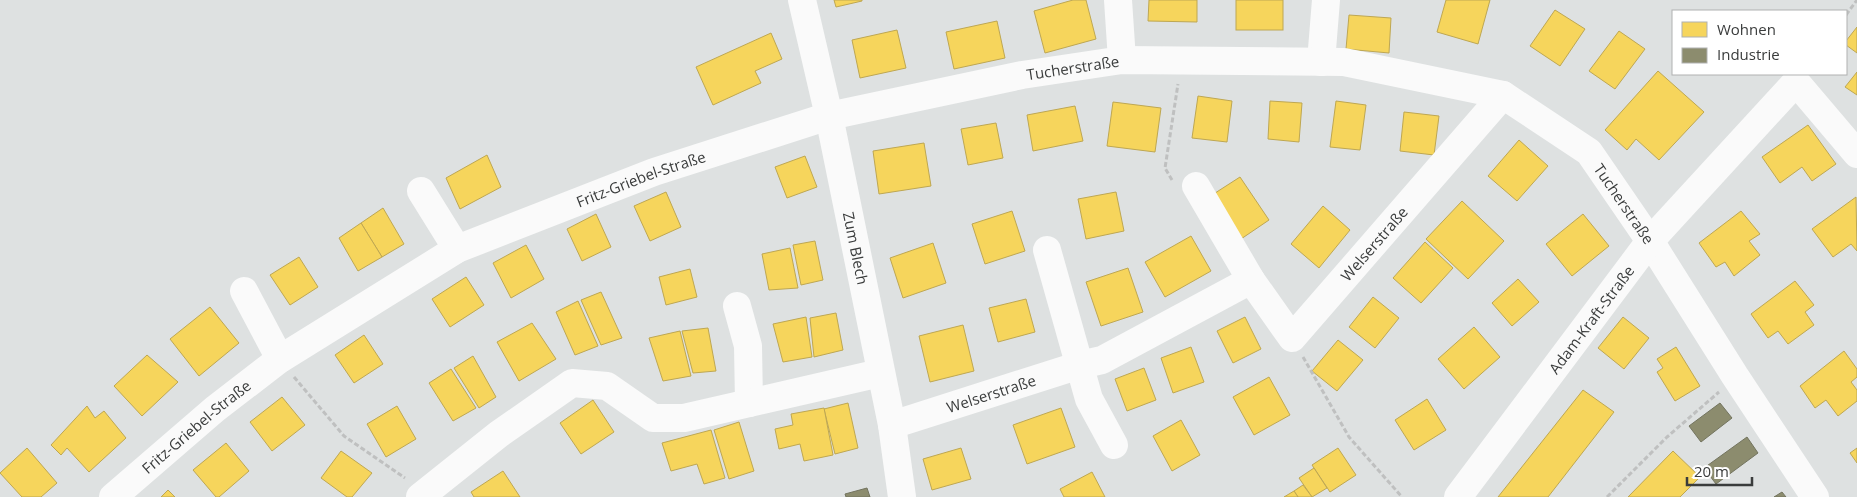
<svg xmlns="http://www.w3.org/2000/svg" width="1857" height="497" font-family="'Open Sans',sans-serif">
<style>
.homes{fill:#f6d55c;stroke:#bea752}
.industry{fill:#8c8c6e;stroke:#73745f}
.lines{fill:none;stroke-linecap:round;stroke-linejoin:round}
.path{stroke:#bfc0c0;stroke-width:3;stroke-dasharray:5 2.5;stroke-linecap:butt}
.minor{stroke:#fafafa;stroke-width:28}
.labels{text-anchor:middle;dominant-baseline:central;stroke-width:5;stroke-linejoin:round;paint-order:stroke}
.street-label{font-size:15px;fill:#3a3c3c;stroke:#fff}
</style>
<rect width="100%" height="100%" fill="#dee1e1"/>
<g class="homes">
<path d="M834 0H862V1L836 7Z"/>
<path d="M1073 0H1086L1096 39 1045 53 1034 11Z"/>
<path d="M1149 0H1197V22L1148 21Z"/>
<rect x="1236" y="0" width="47" height="30"/>
<path d="M1446 0H1490L1478 44 1437 32Z"/>
<path d="M1555 10 1585 29 1560 66 1530 46Z"/>
<path d="M1349 15 1391 18 1389 53 1346 49Z"/>
<path d="M997 21 1005 58 954 69 946 32Z"/>
<path d="M1857 27V53L1846 45V41Z"/>
<path d="M897 30 906 68 860 78 852 40Z"/>
<path d="M1619 31 1645 49 1615 89 1589 71Z"/>
<path d="M771 33 782 59 755 71 761 83 713 105 696 67Z"/>
<path d="M1658 71 1704 112 1659 160 1636 139 1627 150 1605 130Z"/>
<path d="M1857 72V95L1845 87Z"/>
<path d="M1198 96 1232 101 1227 142 1192 138Z"/>
<path d="M1270 101 1302 103 1299 142 1268 139Z"/>
<path d="M1336 101 1366 105 1360 150 1330 147Z"/>
<path d="M1113 102 1161 108 1155 152 1107 146Z"/>
<path d="M1075 106 1083 141 1033 151 1027 115Z"/>
<path d="M1404 112 1439 116 1434 155 1400 151Z"/>
<path d="M996 123 1003 158 968 165 961 129Z"/>
<path d="M1808 125 1836 164 1812 181 1802 167 1780 183 1762 157Z"/>
<path d="M1519 140 1548 166 1517 201 1488 176Z"/>
<path d="M924 143 931 186 879 194 873 151Z"/>
<path d="M487 155 501 187 460 209 446 178Z"/>
<path d="M805 156 817 187 787 198 775 167Z"/>
<path d="M1240 177 1269 220 1241 239 1212 195Z"/>
<path d="M666 192 681 227 650 241 634 206Z"/>
<path d="M1116 192 1124 231 1086 239 1078 199Z"/>
<path d="M1856 197 1857 251 1851 244 1833 257 1812 229Z"/>
<path d="M1462 201 1504 241 1468 279 1426 239Z"/>
<path d="M1323 206 1350 230 1319 268 1291 244Z"/>
<path d="M383 208 404 244 382 257 361 223Z"/>
<path d="M1012 211 1025 251 985 264 972 224Z"/>
<path d="M1741 211 1760 234 1749 241 1760 255 1734 276 1725 262 1716 267 1699 243Z"/>
<path d="M596 214 611 247 582 261 567 229Z"/>
<path d="M1583 214 1609 246 1572 276 1546 244Z"/>
<path d="M361 223 382 257 358 271 339 238Z"/>
<path d="M1191 236 1211 271 1165 297 1145 262Z"/>
<path d="M815 241 823 280 801 285 793 245Z"/>
<path d="M1425 242 1453 268 1421 303 1393 278Z"/>
<path d="M933 243 946 283 903 298 890 258Z"/>
<path d="M526 245 544 279 511 298 493 263Z"/>
<path d="M790 248 798 288 769 290 762 254Z"/>
<path d="M299 257 318 287 290 305 270 275Z"/>
<path d="M1128 268 1143 312 1101 326 1086 282Z"/>
<path d="M690 269 697 297 666 305 659 277Z"/>
<path d="M466 277 484 305 450 327 432 299Z"/>
<path d="M1518 279 1539 302 1512 326 1492 303Z"/>
<path d="M1795 281 1814 305 1805 312 1814 325 1788 344 1778 331 1768 338 1751 314Z"/>
<path d="M601 292 622 338 601 345 581 300Z"/>
<path d="M1373 297 1399 318 1375 348 1349 327Z"/>
<path d="M1026 299 1035 332 998 342 989 308Z"/>
<path d="M578 301 598 346 575 355 556 312Z"/>
<path d="M210 307 239 343 199 376 170 339Z"/>
<path d="M836 313 843 350 814 357 810 318Z"/>
<path d="M806 317 812 357 783 362 773 324Z"/>
<path d="M1245 317 1261 349 1233 363 1217 331Z"/>
<path d="M1623 317 1649 338 1624 369 1598 348Z"/>
<path d="M532 323 556 359 519 381 497 342Z"/>
<path d="M963 325 974 371 930 382 919 336Z"/>
<path d="M1474 327 1500 357 1464 389 1438 359Z"/>
<path d="M708 328 716 371 693 373 682 331Z"/>
<path d="M680 331 691 376 663 381 649 338Z"/>
<path d="M364 335 383 364 354 383 335 355Z"/>
<path d="M1338 340 1363 360 1337 391 1312 371Z"/>
<path d="M1191 347 1204 382 1173 393 1161 358Z"/>
<path d="M1676 347 1700 386 1675 401 1657 372 1663 368 1657 359Z"/>
<path d="M1844 351 1857 369V377L1851 382 1857 390V401L1838 416 1826 400 1815 408 1800 386Z"/>
<path d="M147 355 178 382 142 416 114 386Z"/>
<path d="M473 356 496 397 479 408 454 368Z"/>
<path d="M1144 368 1156 400 1127 411 1115 379Z"/>
<path d="M451 369 476 408 453 421 429 383Z"/>
<path d="M1269 377 1290 415 1254 435 1233 397Z"/>
<path d="M1583 390 1614 412 1548 497H1498Z"/>
<path d="M282 397 305 425 272 451 250 422Z"/>
<path d="M1427 399 1446 430 1414 450 1395 420Z"/>
<path d="M593 400 614 432 581 454 560 423Z"/>
<path d="M848 403 858 448 835 454 824 409Z"/>
<path d="M87 406 95 418 104 411 126 438 89 472 67 448 61 455 51 445Z"/>
<path d="M397 406 416 439 386 457 367 424Z"/>
<path d="M824 408 833 455 804 461 800 444 779 449 775 429 793 425 791 414Z"/>
<path d="M1061 408 1075 447 1027 464 1013 425Z"/>
<path d="M1181 420 1200 455 1172 471 1153 436Z"/>
<path d="M739 422 754 471 729 479 714 430Z"/>
<path d="M711 430 725 478 704 484 697 464 671 471 662 443Z"/>
<path d="M226 443 249 471 219 497H216L193 470Z"/>
<path d="M27 448 57 483 41 497H22L0 473Z"/>
<path d="M961 448 971 479 932 490 923 459Z"/>
<path d="M1338 448 1356 475 1330 492 1312 465Z"/>
<path d="M1857 448V463L1850 453Z"/>
<path d="M341 451 372 473 352 497H347L321 478Z"/>
<path d="M1673 451 1700 477 1680 497H1628Z"/>
<path d="M1314 468 1327 488 1312 497 1299 478Z"/>
<path d="M503 471 520 497H474L471 492Z"/>
<path d="M1092 472 1105 497H1064L1060 489Z"/>
<path d="M1303 485 1312 497H1298L1294 491Z"/>
<path d="M168 490 175 497H161Z"/>
<path d="M1294 491 1298 497H1284Z"/>
</g>
<g class="industry">
<path d="M1720 403 1732 418 1701 442 1689 426Z"/>
<path d="M1747 437 1758 453 1716 484 1704 468Z"/>
<path d="M867 488 870 497H846L845 494Z"/>
<path d="M1782 492 1786 497H1774Z"/>
</g>
<g class="lines">
<g class="path">
<path d="M1846 15 1857 0"/>
<path d="M1172 180 1165 168 1178 84"/>
<path d="M1303 357 1349 437 1402 497"/>
<path d="M294 377 344 436 405 478"/>
<path d="M1607 497 1667 437 1719 392"/>
</g>
<g class="minor">
<path id="s1" d="M802 0 829 116 892 425 902 497"/>
<path d="M1118 0 1122 60"/>
<path d="M1321 62 1326 0"/>
<path d="M1196 186 1251 280"/>
<path d="M421 191 457 249"/>
<path d="M1047 250 1089 399 1114 445"/>
<path d="M244 291 280 359"/>
<path d="M737 306 748 346 749 403"/>
<path id="s2" d="M892 425 1080 365 1102 360 1251 280 1292 338 1503 95"/>
<path id="s3" d="M113 497 215 409 280 359 457 249 654 172 829 116 1022 75 1122 60 1344 62 1503 95 1589 152 1650 241 1735 376 1815 497"/>
<path d="M420 497 499 434 572 383 607 386 653 418H684L880 373"/>
<path id="s4" d="M1458 497 1650 241 1796 82 1857 154"/>
</g>
</g>
<g class="labels">
<g class="street-label">
<text stroke="none"><textPath href="#s3" startOffset="1069">Tucherstraße</textPath></text>
<text stroke="none"><textPath href="#s3" startOffset="622">Fritz-Griebel-Straße</textPath></text>
<text stroke="none"><textPath href="#s3" startOffset="1669">Tucherstraße</textPath></text>
<text stroke="none"><textPath href="#s2" startOffset="585">Welserstraße</textPath></text>
<text stroke="none"><textPath href="#s1" startOffset="254">Zum Blech</textPath></text>
<text stroke="none"><textPath href="#s4" startOffset="222">Adam-Kraft-Straße</textPath></text>
<text stroke="none"><textPath href="#s2" startOffset="104">Welserstraße</textPath></text>
<text stroke="none"><textPath href="#s3" startOffset="109">Fritz-Griebel-Straße</textPath></text>
</g>
</g>
<rect x="1672" y="10" width="175" height="65" fill="#ffffff" stroke="#b0b1b1"/>
<rect x="1682" y="22" width="25" height="15" fill="#f6d55c" stroke="#b0b1b1"/>
<text x="1717" y="35" font-size="15" fill="#3a3c3c">Wohnen</text>
<rect x="1682" y="48" width="25" height="15" fill="#8c8c6e" stroke="#b0b1b1"/>
<text x="1717" y="60" font-size="15" fill="#3a3c3c">Industrie</text>
<path d="M1687 477v8h65v-8" fill="none" stroke="#3a3c3c" stroke-width="2.5"/>
<text x="1694" y="477" font-size="15" fill="#3a3c3c" stroke="#ffffff" stroke-width="4" paint-order="stroke">20 m</text>
</svg>
